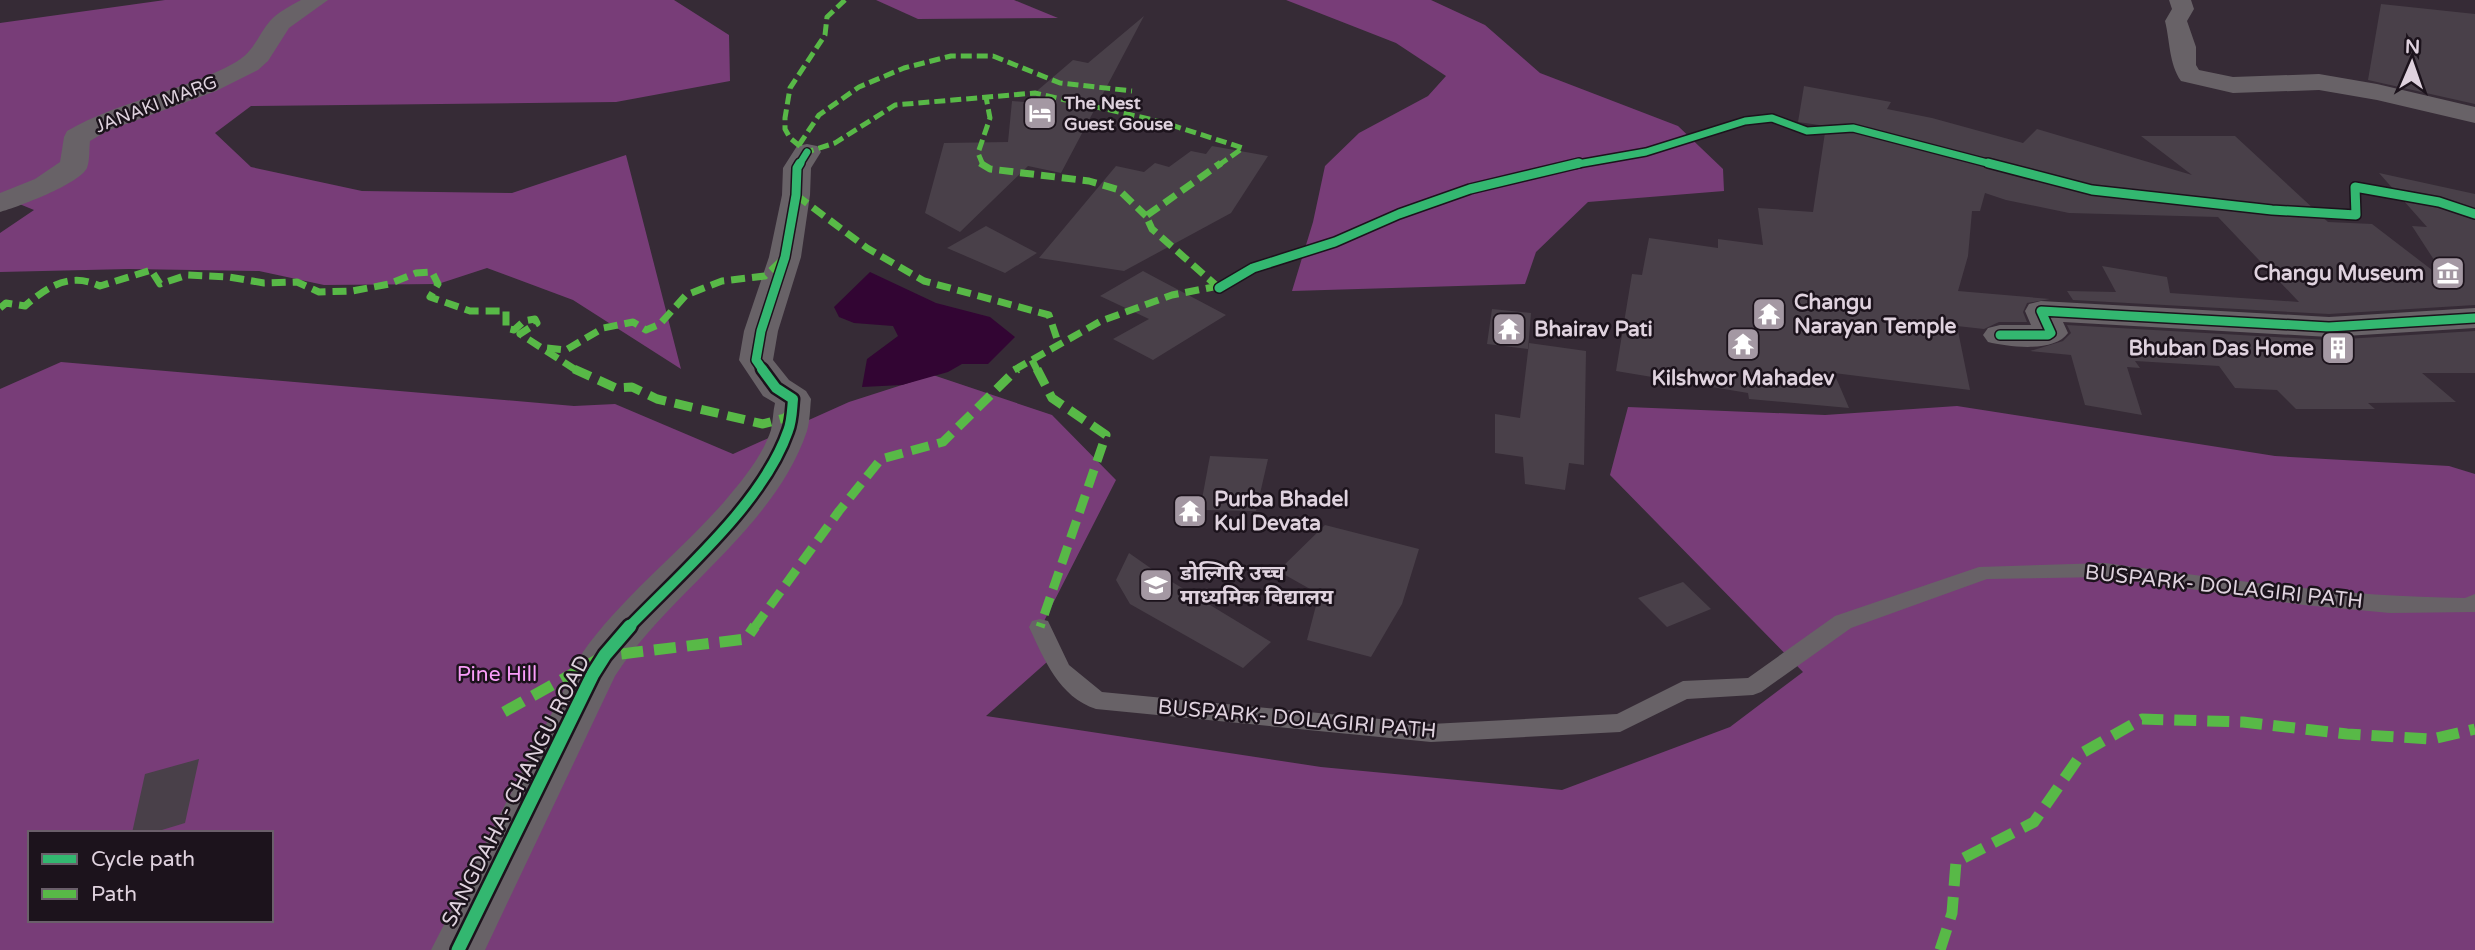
<svg xmlns="http://www.w3.org/2000/svg" width="2475" height="950" font-family="'Varela Round','Noto Sans Devanagari',sans-serif">
<style>
.forest{fill:#783d78;fill-rule:evenodd}
.water{fill:#320533}
.building{fill:#494049}
.lines{fill:none;stroke-linecap:round;stroke-linejoin:round}
.service{fill:#686267;fill-rule:evenodd}
.minor{fill:#686267;fill-rule:evenodd}
.quiet-far3{stroke:#58b947;stroke-width:5;stroke-dasharray:11 5;stroke-linecap:butt}
.quiet-far2{stroke:#58b947;stroke-width:7;stroke-dasharray:14 7;stroke-linecap:butt}
.quiet-far1{stroke:#58b947;stroke-width:9;stroke-dasharray:18 9;stroke-linecap:butt}
.quiet{stroke:#58b947;stroke-width:11;stroke-dasharray:22 11;stroke-linecap:butt}
.cycleway-far3-casing{stroke:#1c131c;stroke-width:10}
.cycleway-far2-casing{stroke:#1c131c;stroke-width:12}
.cycleway-far1-casing{stroke:#1c131c;stroke-width:15}
.cycleway-casing{stroke:#1c131c;stroke-width:18}
.cycleway-far3{stroke:#33b770;stroke-width:7}
.cycleway-far2{stroke:#33b770;stroke-width:9}
.cycleway-far1{stroke:#33b770;stroke-width:10}
.cycleway{stroke:#33b770;stroke-width:13}
.labels{text-anchor:middle;dominant-baseline:central;stroke-width:5;stroke-linejoin:round;paint-order:stroke}
.far-poi-label{font-size:18px;font-weight:bold;fill:#dfd2de;stroke:#1c131c;text-anchor:start}
.far-street-label{font-size:18px;fill:#dfd2de;stroke:#1c131c}
.poi-label{font-size:21px;font-weight:bold;fill:#dfd2de;stroke:#1c131c;text-anchor:start}
.street-label{font-size:21px;fill:#dfd2de;stroke:#1c131c}
.park-label{font-size:21px;fill:#fa9ef9;stroke:#1c131c}
</style>
<rect width="100%" height="100%" fill="#362b36"/>
<g class="forest">
<path d="M165 0H674L729 35 730 81 616 102 251 106 215 133 251 167 362 191 512 193 626 155 681 369 573 300 487 268 438 284 324 285 259 271 129 269 0 272V233L34 210 0 196V23Z"/>
<path d="M876 0H1014L1058 18 918 19Z"/>
<path d="M1286 0H1431L1485 25 1540 73 1678 126 1723 169 1724 191 1588 202 1536 252 1525 284 1292 291 1313 222 1325 166 1359 133 1428 96 1446 76 1396 43Z"/>
<path d="M61 362 574 406 615 404 733 454 849 402 933 375 1052 415 1116 480 1041 627 1047 662 986 716 1321 767 1562 790 1730 727 1803 672 1610 475 1628 407 1825 415 1957 406 2275 456 2449 466 2475 474V950H0V389ZM30 833H271V920H30Z"/>
</g>
<path class="water" d="M870 272 936 303 990 317 1015 337 988 364H962L948 372 902 385 862 387 867 359 898 336 893 326 854 323 839 317 834 307Z"/>
<g class="building">
<path d="M2381 4 2475 14V104L2368 80Z"/>
<path d="M1144 16 1061 173 1028 166 960 232 925 213 944 143 1008 142 1012 101 1024 102 1073 60 1088 63Z"/>
<path d="M1804 86 1891 102 1887 109 1932 118 2023 143 2037 129 2192 175 2141 136H2235L2328 222 2372 224 2449 283 2412 226 2427 227 2379 173 2475 194V305L2329 314 2073 300 2067 291 2116 292 2102 266 2167 277 2170 293 2299 302 2218 217 2069 213 2006 200 1985 193 1980 211H1972L1968 256 1958 291 2050 299 2027 303 2023 312 2027 322H1999L1984 329 1957 326 1970 390 1834 373 1849 408 1749 399 1748 393 1616 371 1632 274 1642 275 1649 238 1718 248V239L1763 245 1758 208 1813 212 1826 126 1798 122Z"/>
<path d="M1212 146 1268 156 1231 213 1124 271 1039 258 1116 166 1144 172 1155 163 1169 167 1191 151 1206 154Z"/>
<path d="M986 226 1037 253 1005 273 947 248Z"/>
<path d="M1143 271 1156 278 1226 315 1153 360 1113 339 1149 319 1100 296Z"/>
<path d="M1492 309 1531 313 1528 349 1487 344Z"/>
<path d="M2067 325 2329 340 2475 331V373H2422L2456 402 2368 403 2375 409H2296L2277 390 2235 388 2219 366 2135 361 2140 368 2127 367 2142 415 2085 405 2071 355 2030 351 2063 341 2071 333Z"/>
<path d="M1529 343 1586 351 1584 465 1569 463 1565 490 1525 484 1523 457 1495 453V414L1520 418Z"/>
<path d="M1210 456 1268 459 1256 511 1200 510Z"/>
<path d="M1325 525 1419 549 1402 604 1371 657 1307 640 1319 594 1278 571Z"/>
<path d="M1129 553 1159 574 1271 642 1243 668 1130 604 1116 580Z"/>
<path d="M1683 582 1711 609 1667 627 1638 598Z"/>
<path d="M199 759 185 823 152 833H132L145 774Z"/>
</g>
<g class="lines">
<path class="service" d="M2105 563C2225 579 2344 597 2465 598L2475 594V612L2390 613 2304 605 2105 577 1987 579 1851 628 1761 692 1753 695 1687 699 1620 732 1431 742 1096 709C1059 697 1044 659 1029 627L1032 621 1040 619 1048 621 1069 665 1102 692 1431 724 1617 714 1683 681 1748 678 1835 616 1979 567Z"/>
<g class="minor">
<path d="M301 0H328L289 28 268 61 258 70 216 91 107 131 90 141C89 149 90 160 87 168 79 184 18 207 0 212V193L35 179 60 162 64 137 67 131C121 100 183 92 236 62 254 52 258 35 270 21 278 12 290 6 301 0Z"/>
<path d="M2169 0H2191L2194 9 2187 21 2196 47V65L2199 70 2233 77 2319 74 2377 84 2475 107V123L2377 100 2319 90 2233 93 2181 81C2169 64 2170 41 2165 21L2172 9Z"/>
<path d="M807 144 817 146 821 152 811 168 810 195 801 257 778 331 773 360 789 380 806 391 811 399C810 409 810 421 807 431 774 529 669 592 615 676L485 950H431L583 652C621 598 679 553 724 502 742 481 762 457 771 430 773 421 773 411 775 403L763 396 739 360 744 331 769 257 782 195 783 168 797 146Z"/>
<path d="M2041 301 2329 317 2475 308V328L2329 337 2063 322 2068 333C2054 353 2009 347 1988 342L1983 335 1988 328 2000 325H2031L2025 311 2029 304Z"/>
</g>
<g class="quiet-far3">
<path d="M845 0 827 17 825 35 790 88 785 118V129L790 138 807 152 835 143 895 105 1035 93 1162 122 1243 148 1219 165"/>
<path d="M799 145 819 115 859 87 904 68 951 56H993L1060 83 1132 91"/>
<path d="M983 165 978 153 990 118 986 97"/>
</g>
<g class="quiet-far2">
<path d="M980 163 990 169 1089 181 1119 190 1146 216"/>
<path d="M796 195 867 248 924 281 1049 315 1059 345"/>
<path d="M1219 288 1152 229 1146 216 1221 163"/>
<path d="M0 308 6 303 25 306C48 286 70 272 100 286L151 270 160 284 187 275 229 277 264 283 297 282 319 292 352 291 389 284 416 273 432 272 438 284 430 297 470 311H506V328L514 330 524 321 535 319 537 323 520 334 576 370"/>
<path d="M547 348 566 350 603 328 633 322 646 330 660 324 686 295 722 281 765 276 781 261"/>
<path d="M1032 360 1037 370"/>
<path d="M1014 370 1101 321 1172 295 1224 285"/>
</g>
<g class="quiet-far1">
<path d="M574 369 616 388 632 387 657 399 763 424 785 418 793 411"/>
<path d="M1037 369 1052 398 1106 435 1040 627"/>
<path d="M754 628 839 511 881 459 943 442 1017 369"/>
</g>
<g class="quiet">
<path d="M504 712 604 656 746 639 755 626"/>
<path d="M1940 950 1952 913 1956 862 2034 822 2082 753 2142 719 2243 722 2347 734 2432 739 2475 729"/>
</g>
<g class="cycleway-far3-casing">
<g id="cycleway-far3">
<path d="M799 165 807 152"/>
<path d="M1572 165 1646 152 1745 121 1772 118 1807 131 1853 128 1995 165"/>
</g>
</g>
<g class="cycleway-far2-casing">
<g id="cycleway-far2">
<path d="M1988 163 2092 190 2272 210 2356 215 2355 187 2439 202 2475 214"/>
<path d="M1219 288 1253 268 1335 242 1399 214 1470 189 1579 163"/>
<path d="M2000 335H2048L2051 333 2041 311 2329 327 2475 318"/>
<path d="M763 370 756 360 761 331 785 257 796 195 797 168 800 163"/>
</g>
</g>
<g class="cycleway-far1-casing">
<path id="cycleway-far1" d="M628 628C681 573 763 503 788 431 792 421 792 409 793 399L776 388 762 369"/>
</g>
<g class="cycleway-casing">
<path id="cycleway" d="M458 950 593 674 605 655 630 626"/>
</g>
<use href="#cycleway-far3" class="cycleway-far3"/>
<use href="#cycleway-far2" class="cycleway-far2"/>
<use href="#cycleway-far1" class="cycleway-far1"/>
<use href="#cycleway" class="cycleway"/>
</g>
<defs>
<g id="hotel-square" transform="scale(1.75)"><rect x="-9" y="-9" width="18" height="18" rx="4" fill="#a498a3" stroke="#1c131c"/><path d="M-6-4.5h1.5V1H6V5H4.5V3h-9V5H-6ZM-4 0a1.8 1.8 0 1 1 3.6 0ZM.5 0V-2.5h3Q6-2.5 6 0Z" fill="#fff"/></g>
<g id="museum-square" transform="scale(1.75)"><rect x="-9" y="-9" width="18" height="18" rx="4" fill="#a498a3" stroke="#1c131c"/><path d="M0-6L6-3V-2H-6V-3ZM-5-1h2V3h-2ZM-1-1h2V3h-2ZM3-1h2V3H3ZM-6 4H6V6H-6Z" fill="#fff"/></g>
<g id="temple-square" transform="scale(1.75)"><rect x="-9" y="-9" width="18" height="18" rx="4" fill="#a498a3" stroke="#1c131c"/><path d="M0-6L5-2H3V0L6.5 2.5H4V6H1.5V3h-3V6H-4V2.5H-6.5L-3 0V-2H-5Z" fill="#fff"/></g>
<g id="building-square" transform="scale(1.75)"><rect x="-9" y="-9" width="18" height="18" rx="4" fill="#a498a3" stroke="#1c131c"/><path d="M-4-6H4V6H1V3H-1V6H-4ZM-2.5-4.3h1.7v1.8h-1.7ZM.8-4.3h1.7v1.8H.8ZM-2.5-1h1.7V.8h-1.7ZM.8-1h1.7V.8H.8Z" fill="#fff"/></g>
<g id="school-square" transform="scale(1.75)"><rect x="-9" y="-9" width="18" height="18" rx="4" fill="#a498a3" stroke="#1c131c"/><path d="M0-5L7-2L0 1L-7-2ZM-4 1L0 2.5L4 1V4Q0 6-4 4Z" fill="#fff"/></g>
</defs>
<g fill-rule="evenodd">
<use href="#hotel-square" x="1040" y="113"/>
<use href="#museum-square" x="2448" y="273"/>
<use href="#temple-square" x="1769" y="314"/>
<use href="#temple-square" x="1509" y="329"/>
<use href="#temple-square" x="1743" y="344"/>
<use href="#building-square" x="2338" y="348"/>
<use href="#temple-square" x="1190" y="511"/>
<use href="#school-square" x="1156" y="585"/>
</g>
<g class="labels">
<g class="far-poi-label">
<text x="1064" y="103">The Nest<tspan x="1064" dy="21">Guest Gouse</tspan></text>
</g>
<g class="far-street-label">
<text transform="translate(156 104) rotate(-21)">JANAKI MARG</text>
</g>
<g class="poi-label">
<text x="2424" y="273" text-anchor="end">Changu Museum</text>
<text x="1794" y="302">Changu<tspan x="1794" dy="24">Narayan Temple</tspan></text>
<text x="1534" y="329">Bhairav Pati</text>
<text x="2314" y="348" text-anchor="end">Bhuban Das Home</text>
<text x="1743" y="378" text-anchor="middle">Kilshwor Mahadev</text>
<text x="1214" y="499">Purba Bhadel<tspan x="1214" dy="24">Kul Devata</tspan></text>
<text x="1180" y="573">डोल्गिरि उच्च<tspan x="1180" dy="24">माध्यमिक विद्यालय</tspan></text>
</g>
<g class="street-label">
<text transform="translate(2224 587) rotate(6)">BUSPARK- DOLAGIRI PATH</text>
<text transform="translate(1297 719) rotate(5)">BUSPARK- DOLAGIRI PATH</text>
<text transform="translate(516 791) rotate(-63)">SANGDAHA- CHANGU ROAD</text>
</g>
<g class="park-label">
<text x="497" y="674">Pine Hill</text>
</g>
</g>
<rect x="28" y="831" width="245" height="91" fill="#1c131c" stroke="#6a5f6a" stroke-width="2"/>
<rect x="42" y="854" width="35" height="10" fill="#33b770" stroke="#6a5f6a" stroke-width="2"/>
<text x="91" y="866" font-size="21" fill="#dfd2de">Cycle path</text>
<rect x="42" y="889" width="35" height="10" fill="#58b947" stroke="#6a5f6a" stroke-width="2"/>
<text x="91" y="901" font-size="21" fill="#dfd2de">Path</text>
<g transform="translate(2412 63) rotate(2)" stroke="#1c131c" stroke-width="5" paint-order="stroke">
<path d="M0-5L12 26L0 18L-12 26Z" fill="#dfd2de"/>
<text y="-10" font-size="19" font-weight="bold" text-anchor="middle" fill="#dfd2de">N</text>
</g>
</svg>
